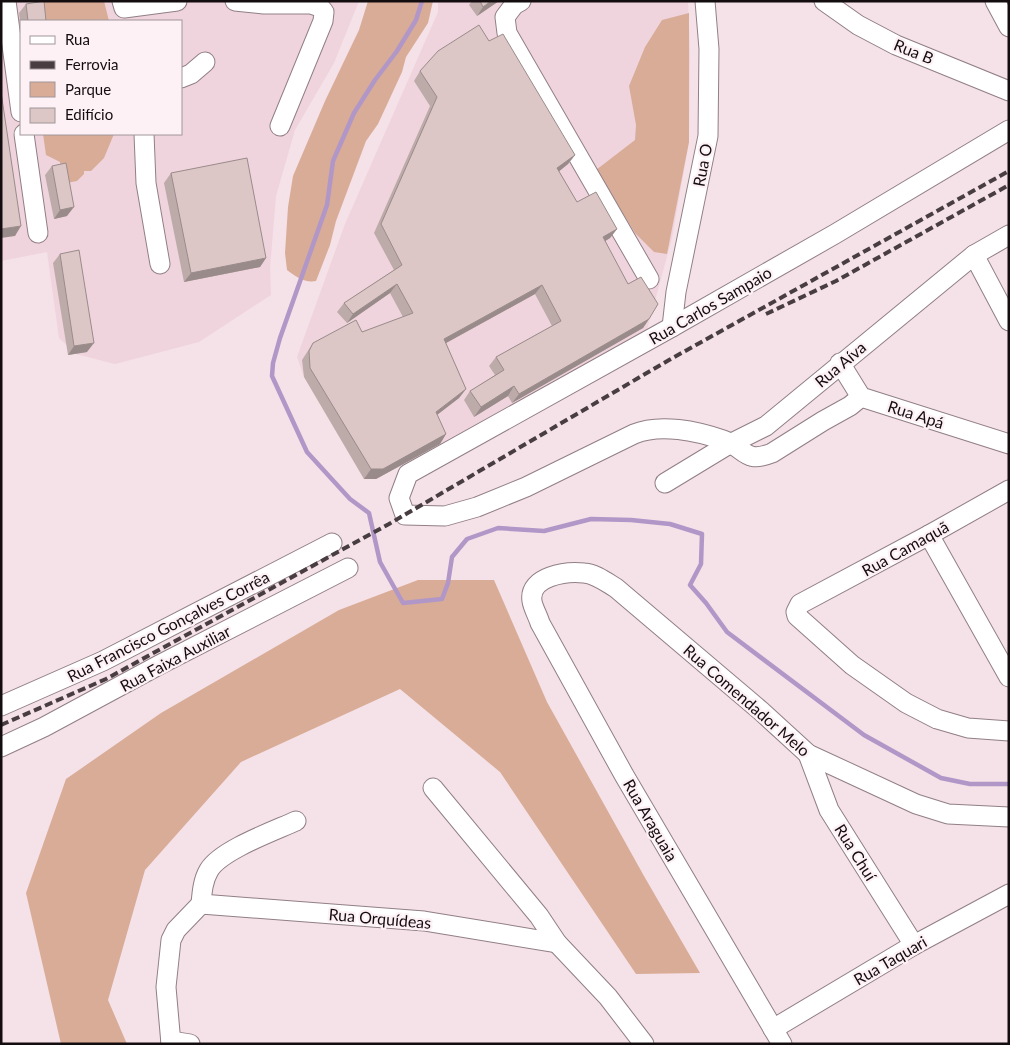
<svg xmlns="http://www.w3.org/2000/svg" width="1010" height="1045" font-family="Lato,sans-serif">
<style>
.built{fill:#f0d4dd;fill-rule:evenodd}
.green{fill:#d9ac97}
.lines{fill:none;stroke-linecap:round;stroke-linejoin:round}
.stream{stroke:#b097c7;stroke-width:4.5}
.minor-casing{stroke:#917f85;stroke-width:21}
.minor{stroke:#fff;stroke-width:19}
.rail{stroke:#483e41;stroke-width:4;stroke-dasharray:8 4;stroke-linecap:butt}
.wall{fill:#bdabaa}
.shaded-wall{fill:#9a8b8b}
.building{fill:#dcc7c6;stroke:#9a8b8b}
.labels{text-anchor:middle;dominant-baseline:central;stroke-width:4.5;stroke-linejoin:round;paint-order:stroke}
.street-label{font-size:16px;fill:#140d10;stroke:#fdf1f5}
</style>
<rect width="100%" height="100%" fill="#f5e1e8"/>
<g class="built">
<path d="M1 1H359L334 63 295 130 276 196 270 268 271 295 199 342 115 364 76 354 59 338 47 252 1 261ZM21 21H181V134H21Z"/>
<path d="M438 1H688L690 51 689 142 672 238 647 330 376 479H364L304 377 297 357 345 224 438 12Z"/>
</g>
<g class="green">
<path d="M36 1H104L109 21H39Z"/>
<path d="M368 1H433L428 23 406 57 402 72 378 124 366 141 336 221 330 245 316 281C305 283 296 277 287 270L285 253 288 207 293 176 325 101 359 30Z"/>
<path d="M689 13V142L667 254 654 252 635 233 596 170 635 140 636 125 629 86 645 47 662 20Z"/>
<path d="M43 134H114L104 158 91 171H84V174L77 181 67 183 61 170 60 162 46 155Z"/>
<path d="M418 580H494L547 702 644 876 700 973 636 974 500 772 400 689 241 762 145 870 108 1000 127 1044H61L26 893 66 779 161 713 339 610Z"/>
</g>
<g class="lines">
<path class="stream" d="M422 1 416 20 397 51 375 80 354 113 333 161 327 205 280 338 273 363 272 376 307 452 350 499 369 513 380 562 403 603 442 599 448 583 452 557 467 539 498 528 544 531 591 519 631 520 670 524 702 534 701 564 690 585 706 603 727 632 864 735 941 778 970 784H1009"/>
<g class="minor-casing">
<g id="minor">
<path d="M6 1 21 112"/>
<path d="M122 1 124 8 177 1"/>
<path d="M235 1 264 4H311L320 7 324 12 323 21 280 126"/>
<path d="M521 1 514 5 505 17 507 33 649 279"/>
<path d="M824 1 858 25 896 45 1009 91"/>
<path d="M995 1 1009 27"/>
<path d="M181 78 191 74 205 62"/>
<path d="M24 134 38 233"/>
<path d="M144 134 146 183 160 264"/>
<path d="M974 255 1009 321"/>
<path d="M672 327 676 292 708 136 709 49 705 1"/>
<path d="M840 363 861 397 1009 444"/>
<path d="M861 397 850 406 823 421 772 453C744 464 746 448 723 440 697 431 660 423 634 434L526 487 477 507 445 516 405 515 399 498 408 474 672 327 835 234 1009 130"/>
<path d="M665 483 726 446 766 426 974 255 1009 235"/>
<path d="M1009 490 929 535 800 604 796 612 797 616 852 665 906 703 937 719 968 728 1009 731"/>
<path d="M929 535 1009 677"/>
<path d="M1 706 103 661 332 543"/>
<path d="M1 747 44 727 159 665 348 568"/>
<path d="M808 754 829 810 914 945"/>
<path d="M433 788 539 916 557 943 608 997 644 1044"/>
<path d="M201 904 424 921 557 943"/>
<path d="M201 904C202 892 203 880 209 870 221 850 274 831 296 821"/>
<path d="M773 1029 914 945 1009 894"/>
<path d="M171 1041 190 1044"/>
<path d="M171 1044 166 987 171 940 176 930 201 904"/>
<path d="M782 1044 624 775 540 623C538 616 533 608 532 601 528 576 567 571 584 573 596 574 606 582 616 588L761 711 808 754 916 804 948 814 1009 817"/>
</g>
</g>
<use href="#minor" class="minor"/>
<g class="rail">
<path d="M766 314 836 281 1009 185"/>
<path d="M1 725 106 679 389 524 669 360 1009 171"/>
</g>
</g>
<g class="wall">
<path d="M472 1H499L477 16 469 5Z"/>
<path d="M26 4 46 21H21V30L19 13Z"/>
<path d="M489 41 575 155 568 164 559 171 577 202 617 229 610 238 605 241 628 284 649 319 643 328 512 403 508 396 474 417 464 400 470 391 495 375 489 366 496 357 552 326 535 294 446 343 466 389 459 398 437 415 446 434 440 444 376 479H364L304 377 302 360 313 343 362 332 403 317 390 293 347 323 337 312 344 303 394 270 374 233 430 106 414 81 420 71Z"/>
<path d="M52 166 67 216 54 219 45 175Z"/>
<path d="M171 173 266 258 260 267 184 282 164 183Z"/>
<path d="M60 254 87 352 68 355 53 263Z"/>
</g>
<g class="shaded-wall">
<path d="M491 1H499L477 16 483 7Z"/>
<path d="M575 155 568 164 551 178 557 168Z"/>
<path d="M74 207 67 216 54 219 60 210Z"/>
<path d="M21 226 15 236 1 238V229Z"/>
<path d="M617 229 610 238 596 247 603 237Z"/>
<path d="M266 258 260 267 184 282 191 273Z"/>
<path d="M397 284 390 293 347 323 353 314Z"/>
<path d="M542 285 535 294 437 348 444 339Z"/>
<path d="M649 319 643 328 512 403 519 394Z"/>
<path d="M94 343 87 352 68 355 74 346Z"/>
<path d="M514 386 508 396 474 417 481 407Z"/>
<path d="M466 389 459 398 429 421 436 412Z"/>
<path d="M446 434 440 444 376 479H364L371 469Z"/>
</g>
<g class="building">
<path d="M44 1 46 21H28L26 4Z"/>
<path d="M480 1H491L483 7Z"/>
<path d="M479 25 489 41 503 34 575 155 557 168 577 202 596 192 617 229 603 237 628 284 641 277 658 304 649 319 519 394 514 386 481 407 470 391 504 370 496 357 561 321 542 285 444 339 466 389 436 412 446 434 383 469H371L310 368 309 351 313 343 356 320 362 332 413 313 397 284 353 314 344 303 402 265 381 224 437 97 420 71 438 51Z"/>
<path d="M1 92 21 226 1 229Z"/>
<path d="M247 158 266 258 191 273 171 173Z"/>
<path d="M66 163 74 207 60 210 52 166Z"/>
<path d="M79 250 94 343 74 346 60 254Z"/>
</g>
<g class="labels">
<g class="street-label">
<text transform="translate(914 51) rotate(22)">Rua B</text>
<text transform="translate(702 165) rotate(-79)">Rua O</text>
<text transform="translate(710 305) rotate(-30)">Rua Carlos Sampaio</text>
<text transform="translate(840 364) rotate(-40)">Rua Aíva</text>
<text transform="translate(916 414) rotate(18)">Rua Apá</text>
<text transform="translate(905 548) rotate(-29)">Rua Camaquã</text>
<text transform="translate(168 626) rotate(-27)">Rua Francisco Gonçalves Corrêa</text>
<text transform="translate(175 658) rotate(-28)">Rua Faixa Auxiliar</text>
<text transform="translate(747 700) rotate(41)">Rua Comendador Melo</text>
<text transform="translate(651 820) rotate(60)">Rua Araguaia</text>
<text transform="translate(856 852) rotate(58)">Rua Chuí</text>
<text transform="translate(380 918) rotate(5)">Rua Orquídeas</text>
<text transform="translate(890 960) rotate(-30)">Rua Taquari</text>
</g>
</g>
<rect width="1010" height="1045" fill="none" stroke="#140d10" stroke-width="5"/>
<rect x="20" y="20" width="162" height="115" fill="#fdf1f5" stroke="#a09699"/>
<rect x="30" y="36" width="25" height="8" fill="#ffffff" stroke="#a09699"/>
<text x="65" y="45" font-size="15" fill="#140d10">Rua</text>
<rect x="30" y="61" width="25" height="8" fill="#483e41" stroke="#a09699"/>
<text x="65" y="70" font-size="15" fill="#140d10">Ferrovia</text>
<rect x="30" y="82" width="25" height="15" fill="#d9ac97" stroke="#a09699"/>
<text x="65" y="95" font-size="15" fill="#140d10">Parque</text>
<rect x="30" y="108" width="25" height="15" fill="#dcc7c6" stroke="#a09699"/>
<text x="65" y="120" font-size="15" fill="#140d10">Edifício</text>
</svg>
